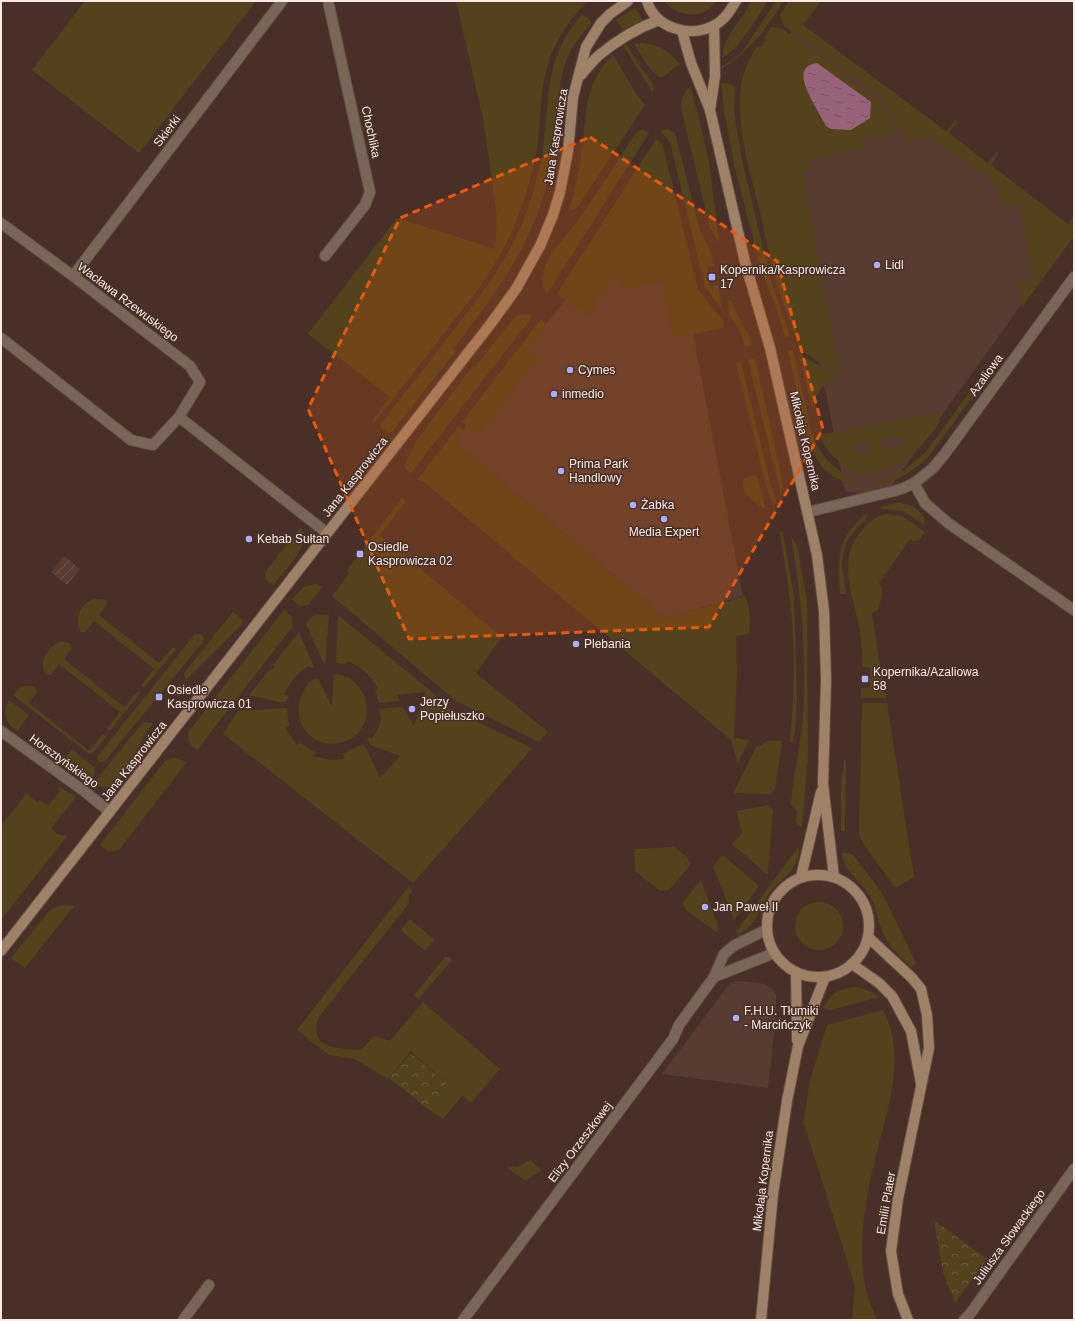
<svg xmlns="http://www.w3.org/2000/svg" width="1075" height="1321" font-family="Arial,sans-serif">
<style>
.built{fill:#583b31}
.industrial{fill:url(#industrial-furrows)}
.green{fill:#53421c;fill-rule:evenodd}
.park{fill:url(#park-crowns)}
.water{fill:url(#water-ripples)}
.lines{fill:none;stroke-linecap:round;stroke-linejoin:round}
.street-casing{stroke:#654e46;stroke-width:12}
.secondary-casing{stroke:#654e46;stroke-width:12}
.street{stroke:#796657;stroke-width:10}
.secondary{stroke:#9e8167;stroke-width:10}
.marked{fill:#e8590c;fill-opacity:0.2;stroke:#e8590c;stroke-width:3;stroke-dasharray:8 5;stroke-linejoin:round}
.poi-dot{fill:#aab0fb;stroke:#483028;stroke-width:1.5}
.labels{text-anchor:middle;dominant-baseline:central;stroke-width:3;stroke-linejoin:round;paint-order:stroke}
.street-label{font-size:12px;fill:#fbebe6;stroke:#483028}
.poi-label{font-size:12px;fill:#fbebe6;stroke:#483028;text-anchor:start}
</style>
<defs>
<pattern id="industrial-furrows" width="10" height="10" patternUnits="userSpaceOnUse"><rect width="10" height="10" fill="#583b31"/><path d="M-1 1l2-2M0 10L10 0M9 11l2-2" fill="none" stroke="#71584f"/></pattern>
<pattern id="park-crowns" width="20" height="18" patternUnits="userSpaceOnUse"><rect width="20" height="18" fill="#53421c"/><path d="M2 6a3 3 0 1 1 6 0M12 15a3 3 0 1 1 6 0" fill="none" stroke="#6d5d3d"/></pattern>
<pattern id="water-ripples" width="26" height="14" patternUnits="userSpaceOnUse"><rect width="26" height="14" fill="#97627a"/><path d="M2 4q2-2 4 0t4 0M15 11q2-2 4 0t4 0" fill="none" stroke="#715460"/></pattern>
</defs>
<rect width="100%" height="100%" fill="#483028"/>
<g class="built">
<path d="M793 30 1070 237 883 497 845 491 763 71Z"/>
<path d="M640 205 670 213 743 596 665 618 454 441Z"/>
<path d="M739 981 760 983 766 985 772 989 776 995V1016L768 1088 662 1074 730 983Z"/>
</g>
<path class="industrial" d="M64 556 80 569 67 585 51 572Z"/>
<g class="green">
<path d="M85 1H256L139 153 32 70Z"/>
<path d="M456 1H588C557 32 545 60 541 103 540 118 539 133 537 148 532 175 525 201 514 226 498 266 471 299 445 332 421 363 398 393 374 423L372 421 390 397 308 334 397 218 495 249 497 216 483 118Z"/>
<path d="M664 1H716C704 21 677 17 664 1Z"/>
<path d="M751 1H768C757 17 739 50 722 58 723 41 732 31 741 18 745 13 748 6 751 1Z"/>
<path d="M776 1H783C771 24 744 58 720 69V67L733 60 742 52Z"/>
<path d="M789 1H821L803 25 946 131 955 121 956 120 957 123 949 133 988 163 997 152H999L991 165 1068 224 1074 217V236L1022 307 1017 283 1034 280 1019 203 1002 206 999 187 930 136 905 141 883 99 784 26 780 15Z"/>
<path d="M635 8 642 19V20L623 30 616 20Z"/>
<path d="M582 15 588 18 592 23C554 61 561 91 555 139 553 160 548 181 542 201 523 259 489 302 453 349L455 352 392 432 387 433 379 426C405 393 431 360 457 326 480 296 504 265 519 230 529 208 536 184 541 161 551 107 541 59 582 15Z"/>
<path d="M771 27 783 29 881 102 896 133 863 139 864 148 809 159 811 169 802 171 840 375 799 349C794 327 784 307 778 286 770 260 765 234 759 208 749 168 730 107 746 67 749 60 753 53 757 46L761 47 766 40 764 38Z"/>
<path d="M642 43C659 44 669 51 680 64 676 66 664 77 662 77 653 78 639 51 634 44Z"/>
<path d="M626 44 641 68 653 83 654 88 653 93 623 45Z"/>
<path d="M613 55 637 95 645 105 577 208 569 211C574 194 578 176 581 158 587 121 582 83 613 55Z"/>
<path d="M721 83 731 84 735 89 734 112 742 160 771 281 790 336 785 337 776 308 761 270 734 164 725 116Z"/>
<path d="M691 87 709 161 719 243 710 228 682 112C680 102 681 93 691 87Z"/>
<path d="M642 129 649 133 547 294C543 288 541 280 543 273 547 254 562 242 573 227 595 196 616 164 636 132Z"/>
<path d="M668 129 675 133 700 231 709 247 714 266 707 267 711 287 718 286 722 309 705 287 671 146 667 138 660 132 662 130Z"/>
<path d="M656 139 662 144 664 150 698 290 723 321V328L673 338 662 281 621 290 619 278 609 280 607 282 610 293 596 295C597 307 600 311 587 316L585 310H577L557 294Z"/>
<path d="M732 300 735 310 750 337 752 345 745 347 739 328 730 317 728 301Z"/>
<path d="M520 314H525L533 316 410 474 404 466 418 438 473 366 475 367 512 320Z"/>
<path d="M541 319 546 324 526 350 538 359 478 435 462 422Z"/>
<path d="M793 350 811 431 817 446 826 459 848 478 860 485C846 483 834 479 824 469 808 451 805 424 800 402 796 385 792 368 788 351Z"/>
<path d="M800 354 840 379C821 383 818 391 812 408Z"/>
<path d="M755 358 782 479 783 486 781 495 748 360Z"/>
<path d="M741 362 770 483 777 503 773 505 766 485 736 363Z"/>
<path d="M982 375 986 378 938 444 927 458 914 469 898 479 874 485 876 481 892 476 903 471 926 452Z"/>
<path d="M938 412 940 422C922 446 907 466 876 472 870 474 863 476 857 474 851 472 845 466 840 462 830 454 824 447 820 435ZM896 436 902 438V442L899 446 890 449 882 447 881 445 882 441 889 437ZM857 443 869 444 871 446V450C866 456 854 456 851 448Z"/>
<path d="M458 427 463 430 454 441 665 618 743 597V595L745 596C750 605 751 622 749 633L744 635 736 636 737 674 734 738 749 740 738 763 731 740 423 481 421 482 418 479Z"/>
<path d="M756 475 758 478 765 508C755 504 738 492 744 478Z"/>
<path d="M402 498 406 502 380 535 502 637 476 673 548 732 539 742 456 701 332 596 349 574 347 570Z"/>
<path d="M897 503C909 503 919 508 925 519L924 521 926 526 903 511 882 509 880 507Z"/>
<path d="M867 513 866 519 857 528 848 539 844 551 842 564 846 594H840C837 557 837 538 867 513Z"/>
<path d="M888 514 902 516 925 532 919 540 914 541 910 539 879 583C886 591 880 601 878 610L872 613 884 694H886V698H861V688L870 687V668L862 667C862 655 862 643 860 630 853 595 835 558 864 528 870 521 878 515 888 514Z"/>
<path d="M301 527C312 545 284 571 273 585L266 580 265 572Z"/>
<path d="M779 531 783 532 794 597 797 695 796 722 793 742H790C793 708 795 674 793 641 792 604 786 568 779 531Z"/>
<path d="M791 536 797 546 807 600 808 755 802 828 796 822 797 812 791 805C793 775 801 745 803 715 807 655 801 595 791 536Z"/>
<path d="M316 584 323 587 308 605 299 606 292 599 304 587Z"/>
<path d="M93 599H102L106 600 107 605 99 615 159 663 173 647 176 649 144 688 141 686 154 669 94 621 86 632H81C73 619 80 605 93 599Z"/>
<path d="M284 610 292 617 293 626 197 750C190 745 186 740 189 731Z"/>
<path d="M233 612 242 619 243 623 186 680 184 673Z"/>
<path d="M315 615H329L325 664H324L306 624 309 619Z"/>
<path d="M338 615 438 697 423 699 425 692 397 695 400 701 379 703 375 690 378 688C370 675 361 666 347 661L345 664 336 663Z"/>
<path d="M299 632 314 667 311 668 309 666C296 672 290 683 284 695L289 696 286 702H279L249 695 270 669 272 670 275 667 273 665Z"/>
<path d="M195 634H200L203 636V642L104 762 98 761 97 757Z"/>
<path d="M60 642H65L71 644 72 648 64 659 124 707 138 691 140 693 110 731 107 729 120 712 59 664 51 675H46C38 663 47 647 60 642Z"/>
<path d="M334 674C339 675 345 676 349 678 365 688 372 709 363 726 342 763 282 738 303 692 306 685 311 679 318 678L332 707Z"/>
<path d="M25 686H30L36 688 37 692 29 703 89 751 103 734 106 737 93 753 89 754 13 695 20 687Z"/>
<path d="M9 700 29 715 17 731C4 722 3 713 9 700Z"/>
<path d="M444 703 448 708 528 746 531 750 413 883 223 734 238 711 287 708 289 726 285 728 297 745 301 743 316 753 313 756 331 760 344 759 343 754 363 744 367 750 380 778 400 756 371 745 367 740 369 737 372 739C378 729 385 719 378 709L403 707 414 726 421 705Z"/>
<path d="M862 703H887L914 877 895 888 863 843 859 834Z"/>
<path d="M143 722 153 723 146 733 122 777C114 787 105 790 93 784Z"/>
<path d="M766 741H782L775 789 770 794 733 793 756 747 760 746Z"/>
<path d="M72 749 94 767 95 774 89 781 62 762Z"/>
<path d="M175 758 182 760 186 763 119 850 108 851 100 845 165 761 169 759Z"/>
<path d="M844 760H846L845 831H841V785Z"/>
<path d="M60 787 76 797 51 828 57 834 67 836 1 920V826L26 794 38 803 40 800 48 806 60 791 58 790Z"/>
<path d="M769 805 773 810 768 870 767 874 732 844 742 833 736 811Z"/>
<path d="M674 847 687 857 691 864 669 890 660 891 635 871 634 849Z"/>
<path d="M797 848 799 849C798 872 783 876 771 891 757 910 761 921 738 935L736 932Z"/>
<path d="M842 852 849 853 854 856 880 890 887 903 916 963 911 967C898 955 887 945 881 928 877 918 876 907 871 898 862 881 843 873 842 852Z"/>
<path d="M723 855 759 886 734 920 713 866Z"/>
<path d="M701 880 719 929 716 932 685 909 683 902Z"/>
<path d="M409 886 412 892 409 895V903L319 1017C307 1049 337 1048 359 1050L363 1048 374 1036 390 1041 423 1002 500 1069 471 1103 463 1095 443 1119 427 1108 447 1084 411 1051 388 1079 355 1059 329 1055 297 1030Z"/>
<circle cx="819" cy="926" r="24"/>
<path d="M68 905 74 906 25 968 11 958 48 912 58 906Z"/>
<path d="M410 919 435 940 425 951 401 930Z"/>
<path d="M445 957H449L452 960 418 999 414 995Z"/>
<path d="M854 987C864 988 871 991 879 997L831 1010 823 1008C832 993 837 990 854 987Z"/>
<path d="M883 1010C886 1017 889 1023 891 1030 901 1069 888 1109 878 1147 867 1191 857 1240 865 1286 867 1297 873 1309 877 1320H852L855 1286 805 1127 803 1126 810 1080 827 1025Z"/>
<path d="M530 1160 542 1170 525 1181 505 1166 518 1167Z"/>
</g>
<g class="park">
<path d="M411 1053 447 1084 427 1108 389 1078Z"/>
<path d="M934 1220 987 1259 955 1303 943 1272Z"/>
</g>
<path class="water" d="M817 63 871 102 870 118 851 130 831 129 826 126C821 118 817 109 812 101 806 88 794 66 817 63Z"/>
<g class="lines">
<g class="street-casing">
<g id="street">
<path d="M1 223 73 276 190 366 200 382 179 417 153 445 131 440 1 338"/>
<path d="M325 256 365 205 370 192 328 1"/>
<path d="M73 276 282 1"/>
<path d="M179 417 327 533"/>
<path d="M914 483 925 503 948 523 1074 610"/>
<path d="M808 512 894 491 904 488 914 483 922 477 933 468 944 455 1074 277"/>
<path d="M1 731 84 791 110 812"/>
<path d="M714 977 774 953"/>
<path d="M183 1320 209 1285"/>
<path d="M463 1320 673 1039 679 1025 714 977 724 954 735 945 766 930"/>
<path d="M964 1320 970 1314 1074 1169"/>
</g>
</g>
<g class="secondary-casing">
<g id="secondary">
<path d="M647 1C655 28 689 38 713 26 724 21 730 11 736 1"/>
<path d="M682 31 691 63 710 110 745 262 770 348 817 555 824 611 826 680 823 784 834 877"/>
<path d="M581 75C586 69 592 62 598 56 616 41 637 28 659 20"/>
<path d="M710 110 715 76 714 26"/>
<circle cx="818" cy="926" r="51"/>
<path d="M801 877 821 792"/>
<path d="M868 937 912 978 921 989 927 1015 929 1048 898 1199 891 1251 898 1294 908 1320"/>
<path d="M1 951 489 326 516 289 540 246 553 215 560 192 568 151 573 97 586 47 601 23 610 14 628 1"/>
<path d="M852 964 879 983 892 996 911 1031 921 1083"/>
<path d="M796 972 797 1040"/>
<path d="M761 1320 773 1194 787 1101 798 1046 825 977"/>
</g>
</g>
<use href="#street" class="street"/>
<use href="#secondary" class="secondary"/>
</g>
<path class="marked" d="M590 137 777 261 823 429 709 627 409 639 308 409 400 218Z"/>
<g class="poi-dot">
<circle cx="877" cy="265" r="4"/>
<rect x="708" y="273" width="8" height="8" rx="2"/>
<circle cx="570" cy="370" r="4"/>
<circle cx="554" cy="394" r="4"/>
<circle cx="561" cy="471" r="4"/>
<circle cx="633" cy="505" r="4"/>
<circle cx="664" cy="519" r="4"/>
<circle cx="249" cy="539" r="4"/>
<rect x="356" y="550" width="8" height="8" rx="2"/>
<circle cx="576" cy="644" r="4"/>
<rect x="861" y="675" width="8" height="8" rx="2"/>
<rect x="155" y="693" width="8" height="8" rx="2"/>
<circle cx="412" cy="709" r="4"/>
<circle cx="705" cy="907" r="4"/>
<circle cx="736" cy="1018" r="4"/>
</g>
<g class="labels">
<g class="street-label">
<text transform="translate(167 131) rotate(-53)">Skierki</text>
<text transform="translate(371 132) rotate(78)">Chochlika</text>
<text transform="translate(556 137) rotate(-81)">Jana Kasprowicza</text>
<text transform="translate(128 302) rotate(37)">Wacława Rzewuskiego</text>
<text transform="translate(986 375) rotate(-54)">Azaliowa</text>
<text transform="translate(805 441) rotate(77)">Mikołaja Kopernika</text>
<text transform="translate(355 477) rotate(-52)">Jana Kasprowicza</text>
<text transform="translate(64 761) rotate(36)">Horsztyńskiego</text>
<text transform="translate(134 761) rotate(-52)">Jana Kasprowicza</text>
<text transform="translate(580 1142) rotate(-53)">Elizy Orzeszkowej</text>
<text transform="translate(763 1181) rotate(-83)">Mikołaja Kopernika</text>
<text transform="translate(886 1203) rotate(-80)">Emilii Plater</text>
<text transform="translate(1009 1237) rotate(-54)">Juliusza Słowackiego</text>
</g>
<g class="poi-label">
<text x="885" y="265">Lidl</text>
<text x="720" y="270">Kopernika/Kasprowicza<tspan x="720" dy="14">17</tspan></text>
<text x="578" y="370">Cymes</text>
<text x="562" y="394">inmedio</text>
<text x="569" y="464">Prima Park<tspan x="569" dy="14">Handlowy</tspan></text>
<text x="641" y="505">Żabka</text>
<text x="664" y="532" text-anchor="middle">Media Expert</text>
<text x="257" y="539">Kebab Sułtan</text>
<text x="368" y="547">Osiedle<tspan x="368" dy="14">Kasprowicza 02</tspan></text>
<text x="584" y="644">Plebania</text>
<text x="873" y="672">Kopernika/Azaliowa<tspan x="873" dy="14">58</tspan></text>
<text x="167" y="690">Osiedle<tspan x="167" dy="14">Kasprowicza 01</tspan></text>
<text x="420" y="702">Jerzy<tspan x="420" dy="14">Popiełuszko</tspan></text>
<text x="713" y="907">Jan Paweł II</text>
<text x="744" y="1011">F.H.U. Tłumiki<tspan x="744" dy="14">- Marcińczyk</tspan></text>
</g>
</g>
<rect width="1075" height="1321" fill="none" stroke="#fbebe6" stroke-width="4"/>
</svg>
